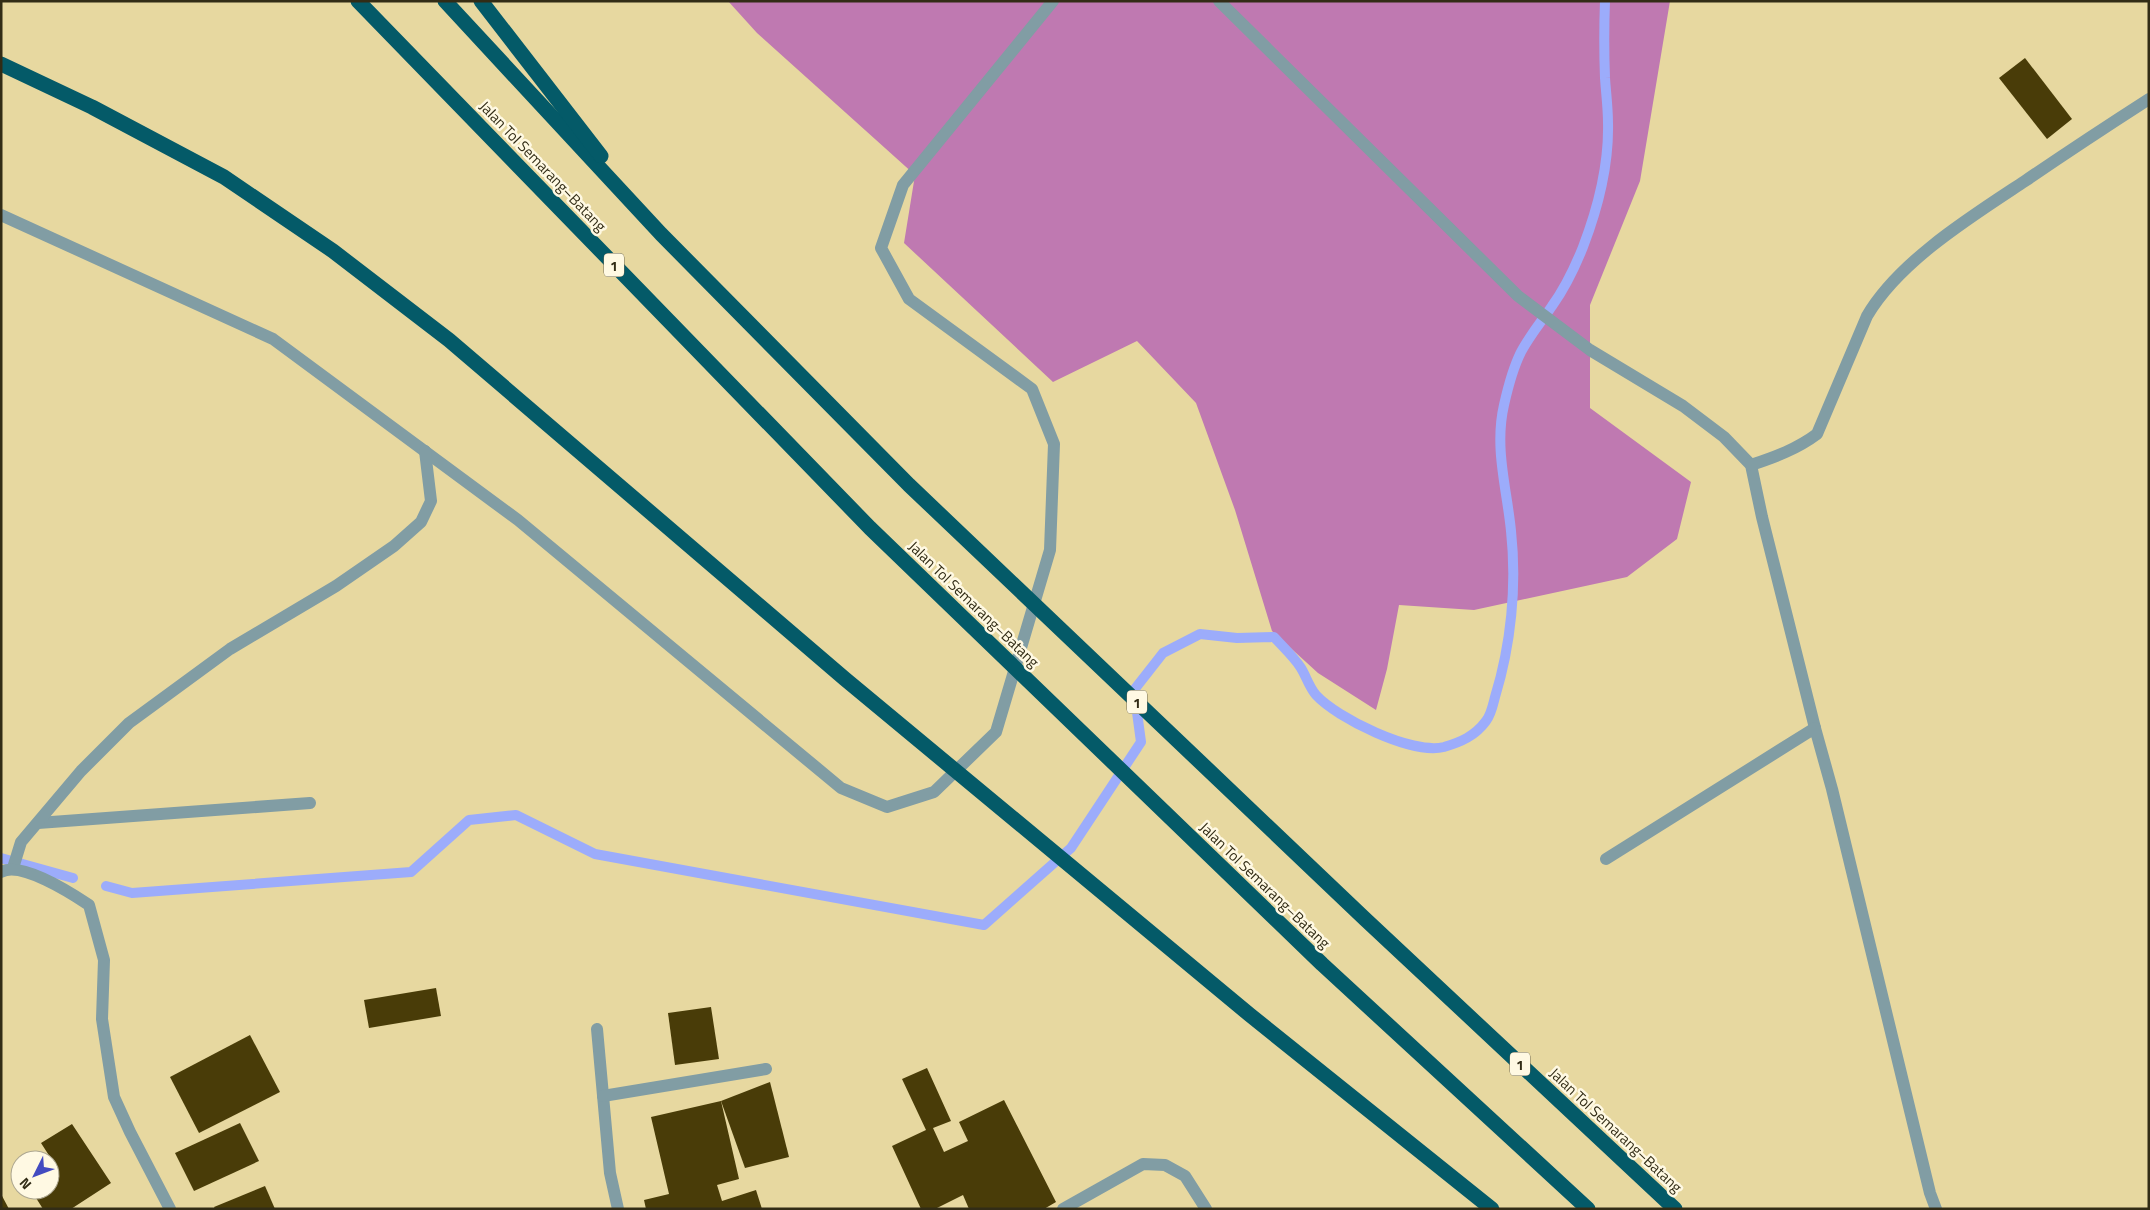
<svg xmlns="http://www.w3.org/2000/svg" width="2150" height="1210" font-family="'Titillium Web',sans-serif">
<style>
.forest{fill:#bf79b1}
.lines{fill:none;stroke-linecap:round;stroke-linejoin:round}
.stream{stroke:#9cacfb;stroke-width:10}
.building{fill:#493c08}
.street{stroke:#819da4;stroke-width:12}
.highway{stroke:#045a68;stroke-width:15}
.labels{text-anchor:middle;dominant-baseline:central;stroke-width:5;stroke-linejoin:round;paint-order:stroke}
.shield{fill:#fff9e3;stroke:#706a54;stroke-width:1}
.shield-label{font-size:14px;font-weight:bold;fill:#322c16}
.street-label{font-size:15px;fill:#322c16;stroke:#fff9e3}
</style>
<rect width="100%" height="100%" fill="#e7d8a0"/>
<path class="forest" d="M728 1H1670L1640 181 1590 305V408L1691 482 1677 539 1627 577 1474 610 1399 605 1387 669 1376 710 1318 673 1272 631 1235 510 1196 403 1137 341 1053 382 904 243 915 175 757 33Z"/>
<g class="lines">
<g class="stream">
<path d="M1 858 73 878"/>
<path d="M106 886 132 893 411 872 469 820 516 815 595 854 984 925 1071 848 1141 742 1134 690 1163 653 1200 634 1237 638 1274 637C1283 647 1294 657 1301 668 1306 676 1309 687 1316 695 1337 718 1412 755 1444 747 1461 742 1475 736 1486 721 1491 715 1493 705 1495 697 1511 645 1517 586 1511 531 1507 489 1494 448 1504 405 1508 387 1513 368 1521 352 1530 335 1542 321 1552 306 1565 288 1575 267 1583 247 1598 208 1609 165 1608 123 1608 108 1606 93 1605 78 1604 52 1604 27 1605 1"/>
</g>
</g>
<g class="building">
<path d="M2025 58 2072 119 2047 139 1999 78Z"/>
<path d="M436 988 441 1016 369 1028 364 1000Z"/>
<path d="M711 1007 719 1059 675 1065 668 1013Z"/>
<path d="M250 1035 280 1092 199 1133 170 1077Z"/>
<path d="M927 1068 951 1121 933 1128 944 1152 968 1141 959 1122 1004 1100 1056 1202 1044 1209H969L963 1195 935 1209H921L892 1146 926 1130 902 1079Z"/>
<path d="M770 1082 789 1157 745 1168 721 1101Z"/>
<path d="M721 1101 739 1179 717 1185 722 1201 756 1190 762 1209H646L644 1200 669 1194 651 1117Z"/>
<path d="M240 1123 259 1161 194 1191 175 1153Z"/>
<path d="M72 1124 111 1183 71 1209H43L31 1190H50V1177L59 1171 41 1143Z"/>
<path d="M265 1186 275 1209H215L214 1207Z"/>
<path d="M1 1194 9 1209H1Z"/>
</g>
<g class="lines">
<g class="street">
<path d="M1219 1 1518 296 1590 350 1683 406 1724 437 1751 465 1762 517 1815 728"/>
<path d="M1 215 273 339 518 520 841 788 887 807 934 792 996 732 1050 550 1054 444 1032 389 909 299 881 248 903 185 1053 1"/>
<path d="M1751 465C1775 457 1797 449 1817 434L1867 316C1899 261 1972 216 2025 181 2066 153 2107 126 2149 99"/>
<path d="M38 823 310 803"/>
<path d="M1606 859 1815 728 1832 789 1930 1193 1936 1209"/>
<path d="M13 868 21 842 81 771 129 723 230 649 336 586 394 546 421 522 431 501 425 451"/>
<path d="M1 872C21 861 71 893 89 905L104 960 102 1019 114 1097 130 1132 170 1209"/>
<path d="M597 1029 610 1173 618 1209"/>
<path d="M603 1096 766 1069"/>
<path d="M1063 1209 1143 1164 1165 1165 1185 1176 1206 1209"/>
</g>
<g class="highway">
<path d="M358 1 870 528 1322 964 1588 1209"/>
<path d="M445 1 661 234 909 485 1365 919 1675 1209"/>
<path d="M481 1 601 156"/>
<path d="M1 64 92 107 224 177 333 251 449 340 845 679 1250 1015 1492 1209"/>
</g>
</g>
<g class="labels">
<g class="shield">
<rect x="604" y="253.5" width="20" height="23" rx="4"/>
<rect x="1127" y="690.5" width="20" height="23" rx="4"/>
<rect x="1510" y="1052.5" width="20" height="23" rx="4"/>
</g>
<g class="shield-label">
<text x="614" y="265">1</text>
<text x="1137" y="702">1</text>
<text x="1520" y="1064">1</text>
</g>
<g class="street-label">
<text transform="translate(543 166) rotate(46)">Jalan Tol Semarang–Batang</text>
<text transform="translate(974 604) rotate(44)">Jalan Tol Semarang–Batang</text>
<text transform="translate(1265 885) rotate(44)">Jalan Tol Semarang–Batang</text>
<text transform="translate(1616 1130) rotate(43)">Jalan Tol Semarang–Batang</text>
</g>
</g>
<rect width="2150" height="1210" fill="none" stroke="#322c16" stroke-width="5"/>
<g transform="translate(35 1175) rotate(228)"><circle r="24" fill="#fff9e3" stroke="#ada791"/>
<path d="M0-4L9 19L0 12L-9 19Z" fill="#434bc0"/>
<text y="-8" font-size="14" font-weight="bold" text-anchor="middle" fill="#322c16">N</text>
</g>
</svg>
